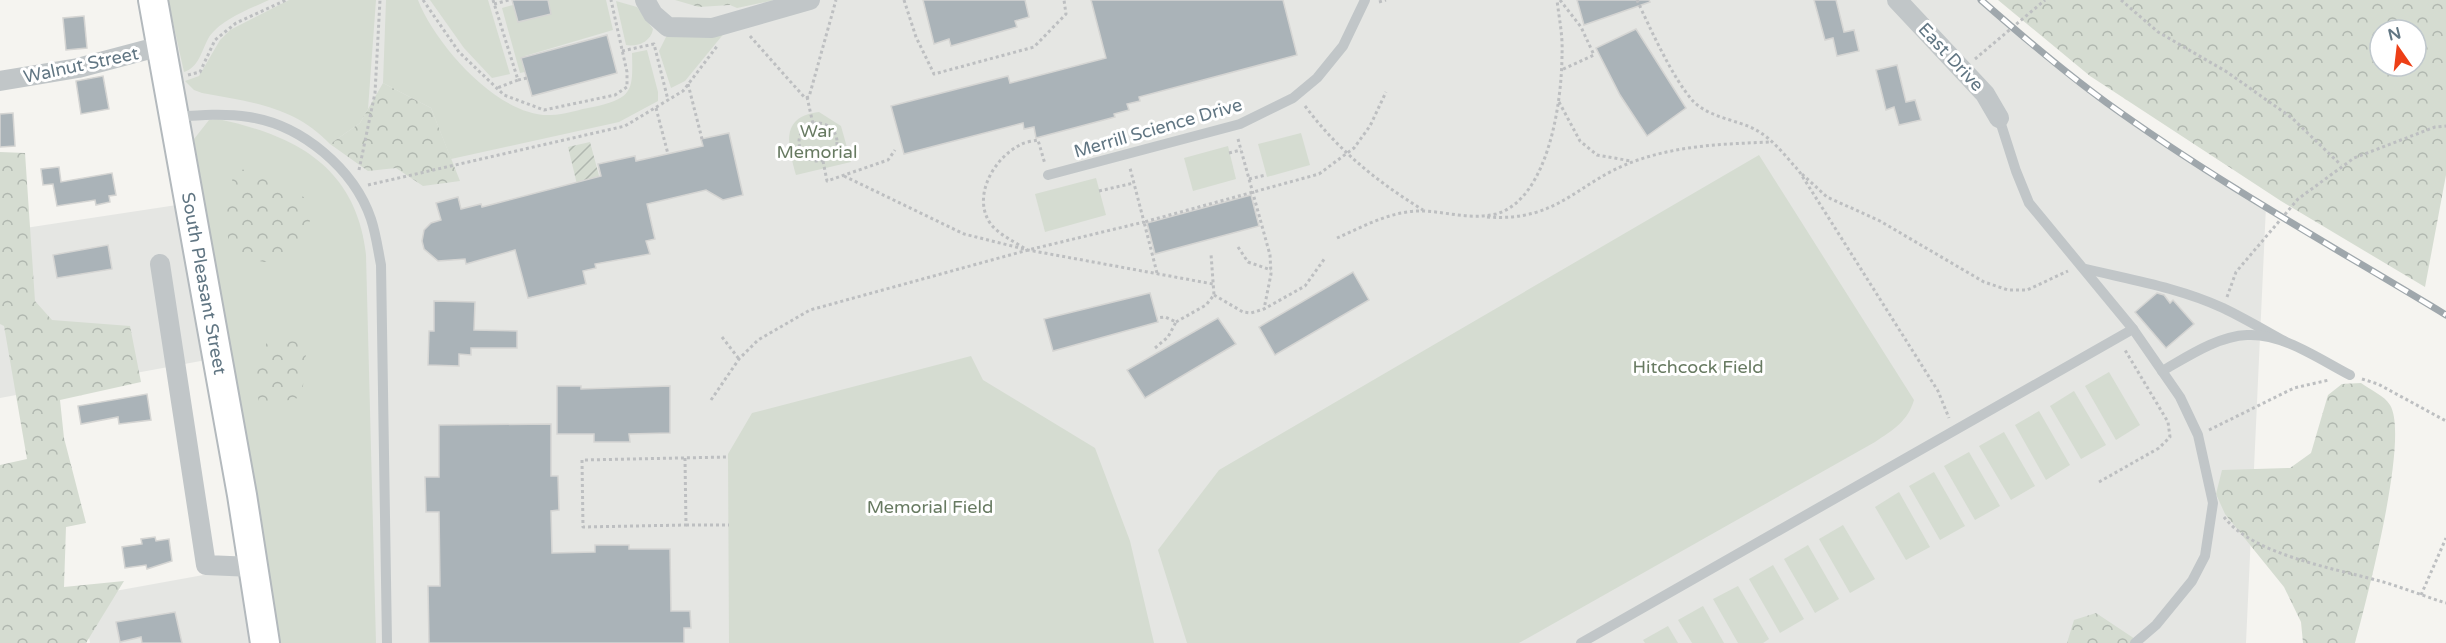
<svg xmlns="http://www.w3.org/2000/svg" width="2446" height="643" font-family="'Varela Round',sans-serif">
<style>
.built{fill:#e5e6e3}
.green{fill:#d5dcd1}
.forest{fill:url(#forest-crowns);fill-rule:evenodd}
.garden{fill:url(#garden-furrows)}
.building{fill:#aab3b8;stroke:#d5d5d3;stroke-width:1.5}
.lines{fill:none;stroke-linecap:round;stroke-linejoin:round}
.secondary-casing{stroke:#b3b9bd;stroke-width:32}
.path{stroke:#bdbfc1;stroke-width:3;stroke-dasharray:3 3;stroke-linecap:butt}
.lane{stroke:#c1c6c8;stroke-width:10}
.street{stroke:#c1c6c8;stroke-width:20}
.secondary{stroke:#fff;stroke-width:28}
.rail-casing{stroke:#9fa7ac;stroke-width:7}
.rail{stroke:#fff;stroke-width:4.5;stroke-dasharray:14;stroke-linecap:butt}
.labels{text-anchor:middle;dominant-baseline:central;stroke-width:6;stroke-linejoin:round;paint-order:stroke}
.street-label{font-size:18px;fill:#617683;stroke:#fff}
.park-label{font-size:18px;fill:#677a61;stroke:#fff}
</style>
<defs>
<pattern id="forest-crowns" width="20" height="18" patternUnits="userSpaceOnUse" patternTransform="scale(1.5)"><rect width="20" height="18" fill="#d5dcd1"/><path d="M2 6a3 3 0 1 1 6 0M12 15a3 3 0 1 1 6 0" fill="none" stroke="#b0b7af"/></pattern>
<pattern id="garden-furrows" width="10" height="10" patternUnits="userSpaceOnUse" patternTransform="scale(1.5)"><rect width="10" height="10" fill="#d5dcd1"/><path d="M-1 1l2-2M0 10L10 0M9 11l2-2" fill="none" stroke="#b0b7af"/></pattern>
</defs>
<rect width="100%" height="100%" fill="#f5f4f0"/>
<path class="built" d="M153 0H1981L2039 50 2107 103 2194 162 2266 206 2246 643H90L82 597 253 566 217 358 0 398V283L12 230 190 203Z"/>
<g class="green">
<path d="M168 0H269C250 9 219 20 208 39 201 52 199 67 184 72Z"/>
<path d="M289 0H376L368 109 360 123 330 144C294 106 251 102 202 93L194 90 185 81 199 76 220 40 230 30Z"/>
<path d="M386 0H418C435 44 497 115 548 115 562 116 579 109 593 107 633 98 633 91 632 53L647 50 658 92V101L619 122 451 159 431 108 383 83Z"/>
<path d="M430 0H488L510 74 492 78 464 48Z"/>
<path d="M548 0H606L613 30 525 56 529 71 520 73 502 8 513 5 518 22 551 14Z"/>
<path d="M730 0H775L737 8 730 5Z"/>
<path d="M616 1 637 7 653 29C651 42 637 47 626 45Z"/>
<path d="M730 26 685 81 671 88 659 51 669 31Z"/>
<path d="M819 112 841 126 851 162 796 175C789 147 778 117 819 112Z"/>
<path d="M218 119C298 136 356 168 366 255L376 643H280L194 139 209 120Z"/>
<path d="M1301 133 1310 165 1267 177 1258 144Z"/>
<path d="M1228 146 1236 179 1193 191 1184 158Z"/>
<path d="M1759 155 1914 400C1908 421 1893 430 1875 442L1519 643H1187L1158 550 1219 470Z"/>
<path d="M1096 178 1106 215 1045 232 1035 194Z"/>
<path d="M971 356 983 380 1095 448 1130 541 1154 643H729L728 454 752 413Z"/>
<path d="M2109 372 2140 425 2116 440 2085 386Z"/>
<path d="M2074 391 2106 445 2081 459 2050 406Z"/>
<path d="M2039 411 2070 465 2046 480 2015 425Z"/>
<path d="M2004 432 2035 486 2011 500 1979 446Z"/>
<path d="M1969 452 2000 506 1975 520 1944 466Z"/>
<path d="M1934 472 1965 526 1940 540 1909 486Z"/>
<path d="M1899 492 1930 547 1906 560 1875 507Z"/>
<path d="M1843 525 1875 579 1850 593 1819 539Z"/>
<path d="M1808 545 1839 599 1815 613 1784 559Z"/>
<path d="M1773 565 1804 619 1780 633 1749 579Z"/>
<path d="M1738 586 1769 639 1763 643H1738L1713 599Z"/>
<path d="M1703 606 1724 643H1692L1678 620Z"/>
<path d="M1668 626 1678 643H1645L1643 640Z"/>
</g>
<g class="forest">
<path d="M675 0H730V5L699 7Z"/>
<path d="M1998 0H2446V175L2425 287 2281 201 2090 76ZM2380 30H2416V66H2380Z"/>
<path d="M383 83 431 108 460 181 423 186 396 168 368 171 330 144 360 123Z"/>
<path d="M0 152 25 153 35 301 52 320 130 326 141 382 60 400 64 438 86 523 66 527 64 587 124 581 86 643H0V465L27 459 4 326 0 324Z"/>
<path d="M235 168 274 176 312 203 308 235 293 258 264 262 230 254 225 212Z"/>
<path d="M268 340 307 342 302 397 260 407 253 373Z"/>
<path d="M2361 383C2369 389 2385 396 2390 405 2410 437 2366 602 2355 643H2303L2301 622 2284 587 2225 514 2216 494 2222 470 2290 468 2311 453 2328 395 2342 384Z"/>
<path d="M2096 613 2141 643H2067L2074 620Z"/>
</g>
<path class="garden" d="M590 142 610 217 589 234 568 147Z"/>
<g class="building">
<path d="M512 0H548L551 14 518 22Z"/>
<path d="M923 0H1025L1029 17 1015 21 1017 27 951 46 949 39 934 44Z"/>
<path d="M1091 0H1283L1297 55 1139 97 1140 101 1127 104 1129 110 1114 114 1115 117 1036 138 1034 127 1024 129 1023 123 904 154 891 106 1008 76 1010 83 1106 58Z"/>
<path d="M1577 0H1649L1650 2 1584 25Z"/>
<path d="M1814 0H1836L1844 32 1854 30 1859 51 1837 56 1833 38 1825 40Z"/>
<path d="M84 16 87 48 66 50 63 18Z"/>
<path d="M1636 29 1686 108 1647 136 1620 95 1596 48Z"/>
<path d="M607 35 617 73 532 96 521 58Z"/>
<path d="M1897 65 1906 102 1915 100 1921 120 1899 125 1894 107 1886 110 1876 70Z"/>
<path d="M103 76 109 109 81 114 76 81Z"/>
<path d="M13 113 15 146 0 147V114Z"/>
<path d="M729 133 743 195 723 200 706 190 647 204 655 239 646 241 650 254 595 264 596 268 583 271 586 284 528 298 515 250 466 264 465 259 438 261 424 249 422 241 424 230 431 223 441 220 436 203 458 197 461 209 481 204 482 207 601 176 598 164 635 156 636 161 703 146 701 139Z"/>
<path d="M59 167 61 182 112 173 116 195 109 196 110 202 96 205 95 200 57 206 53 184 43 185 41 169Z"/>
<path d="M1251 195 1259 226 1155 254 1147 223Z"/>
<path d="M108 245 112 269 57 278 53 255Z"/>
<path d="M1353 272 1369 300 1275 355 1259 327Z"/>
<path d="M1150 293 1158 322 1053 351 1044 319Z"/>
<path d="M2157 293 2164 295 2170 303 2173 300 2194 324 2166 348 2135 312Z"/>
<path d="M434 301 475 302 474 330 517 331V348H471V355L459 354V366L428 365 429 331H434Z"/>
<path d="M1218 318 1236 344 1145 398 1127 370Z"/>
<path d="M557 386H581V389L670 386V433L629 434 630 442H594V434H557Z"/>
<path d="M147 394 151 420 119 424 118 417 81 424 78 406Z"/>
<path d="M551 424V476H558L559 510 551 511 552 553 595 552V545H629V549H670L671 611H690L691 628H684V643H429L428 586H440L439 512H426L425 477H439V425Z"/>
<path d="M155 537 156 541 169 539 172 561 147 569 146 565 125 568 122 547 142 544 141 539Z"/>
<path d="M175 612 182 643H142L141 637 120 642 116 622Z"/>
</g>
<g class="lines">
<g class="secondary-casing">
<g id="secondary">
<path id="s1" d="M153 0 242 495 265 643"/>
</g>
</g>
<g class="path">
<path d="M423 0 459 52 504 95 544 110 615 95 627 87V72L611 0"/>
<path d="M493 0 518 80 497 88"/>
<path d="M904 0 916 37 934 74 1034 47 1066 14 1064 0"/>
<path d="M1560 0 1581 27 1594 55 1561 70"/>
<path d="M1637 0C1650 28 1673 79 1693 101 1709 118 1739 120 1756 130 1773 139 1786 157 1799 171L1938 391 1949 418"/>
<path d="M2121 0 2158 32 2227 72 2292 118 2341 165"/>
<path d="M1379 2 1386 0"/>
<path d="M494 4 509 0"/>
<path d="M750 36 805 98 809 97 836 0"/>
<path d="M622 51 654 44 668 100"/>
<path d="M1975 59 2045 0"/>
<path d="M188 75 200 72 215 40 236 23 286 0"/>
<path d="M518 80 527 78"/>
<path d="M688 84 702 139"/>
<path d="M807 97 813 124"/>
<path d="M1559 102 1580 141 1597 155 1631 161"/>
<path d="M1305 106C1338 150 1376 181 1423 210"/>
<path d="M656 108 668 154"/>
<circle cx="818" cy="142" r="19"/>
<path d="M1238 139 1270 255 1271 274 1264 309"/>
<path d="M1229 153 1241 150"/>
<path d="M823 161 827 181 888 160 895 150"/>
<path d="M359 170 375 93 380 0"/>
<path d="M1802 174 1827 197 1880 221 1984 282 2008 290H2027L2068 271"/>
<path d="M844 176 964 234 1028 250 1213 284"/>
<path d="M1249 179 1266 175"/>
<path d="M368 185 625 126 683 91 718 45"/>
<path d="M1099 191 1134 183"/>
<path d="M1487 217C1560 222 1576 182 1635 161 1680 145 1724 144 1771 142"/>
<path d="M1337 238C1364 226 1393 210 1423 211 1448 212 1470 220 1496 214 1549 199 1562 100 1562 54 1563 36 1559 18 1557 0"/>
<path d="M1238 247 1248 262 1271 270"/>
<path d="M1024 248C1013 241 998 234 990 223 972 196 994 158 1020 145 1025 142 1033 141 1038 140L1045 164"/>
<path d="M1157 273 1144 222 1319 174 1354 148 1370 126 1386 92"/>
<path d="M1214 295 1243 312 1251 313 1264 309 1305 286 1325 258"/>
<path d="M2227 297 2236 272 2298 199 2354 158 2435 127 2446 126"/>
<path d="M1176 322 1206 305 1214 295 1211 254"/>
<path d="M722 337 739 359"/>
<path d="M1155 348 1168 337 1176 322 1165 317 1157 318"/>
<path d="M2362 379 2378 384 2446 421"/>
<path d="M711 400 739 359 758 340 810 310 1028 250 1144 222 1130 168"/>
<path d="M2209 430 2294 388 2329 380"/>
<path d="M685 458 686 525 583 527 582 460 728 457"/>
<path d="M2099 482 2159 448 2170 437 2168 422 2125 350"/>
<path d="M2224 517C2252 554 2332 568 2376 580 2399 586 2423 596 2446 603"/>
<path d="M686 525H729"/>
<path d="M2421 595 2446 538"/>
</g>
<g class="lane">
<path d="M175 117C200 115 224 113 249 117 302 125 354 169 371 219 376 234 378 250 381 265L387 643"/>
<path d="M1048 175 1240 124 1293 98 1317 78 1343 46 1365 0"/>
<path d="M2086 269C2132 280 2180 288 2223 308 2244 318 2264 330 2284 341"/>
<path d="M2133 329 2180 397 2198 435 2213 503 2205 556 2192 581 2156 625 2135 643"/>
<path d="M2162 371C2187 357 2218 336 2247 335 2283 333 2319 359 2350 375"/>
<path d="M1581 643 2133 329 2029 203 2016 171 1999 118"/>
</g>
<g class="street">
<path d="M645 0 653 14 668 27 712 28 810 0"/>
<path d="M1897 0 1985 94 1999 118"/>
<path d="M0 81 78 68 161 46"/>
<path d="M160 264 206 565 253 567"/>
</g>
<use href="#secondary" class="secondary"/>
<g class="rail-casing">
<path id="rail" d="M1981 0C2022 36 2063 71 2107 103 2215 181 2332 246 2446 315"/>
</g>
<use href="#rail" class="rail"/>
</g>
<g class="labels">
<g class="street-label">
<text transform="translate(1951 57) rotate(47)">East Drive</text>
<text transform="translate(81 65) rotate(-12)">Walnut Street</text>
<text transform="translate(1158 128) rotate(-16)">Merrill Science Drive</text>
<text stroke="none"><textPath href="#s1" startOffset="288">South Pleasant Street</textPath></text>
</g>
<g class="park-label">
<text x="817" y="131">War<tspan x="817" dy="21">Memorial</tspan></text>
<text x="1698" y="367">Hitchcock Field</text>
<text x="930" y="507">Memorial Field</text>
</g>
</g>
<g transform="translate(2398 48) rotate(346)"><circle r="28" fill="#ffffff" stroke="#c0c8cd" stroke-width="1.5"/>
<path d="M0-4.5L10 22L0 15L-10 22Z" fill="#ed3f17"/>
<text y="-9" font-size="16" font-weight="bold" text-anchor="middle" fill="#617683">N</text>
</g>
</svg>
